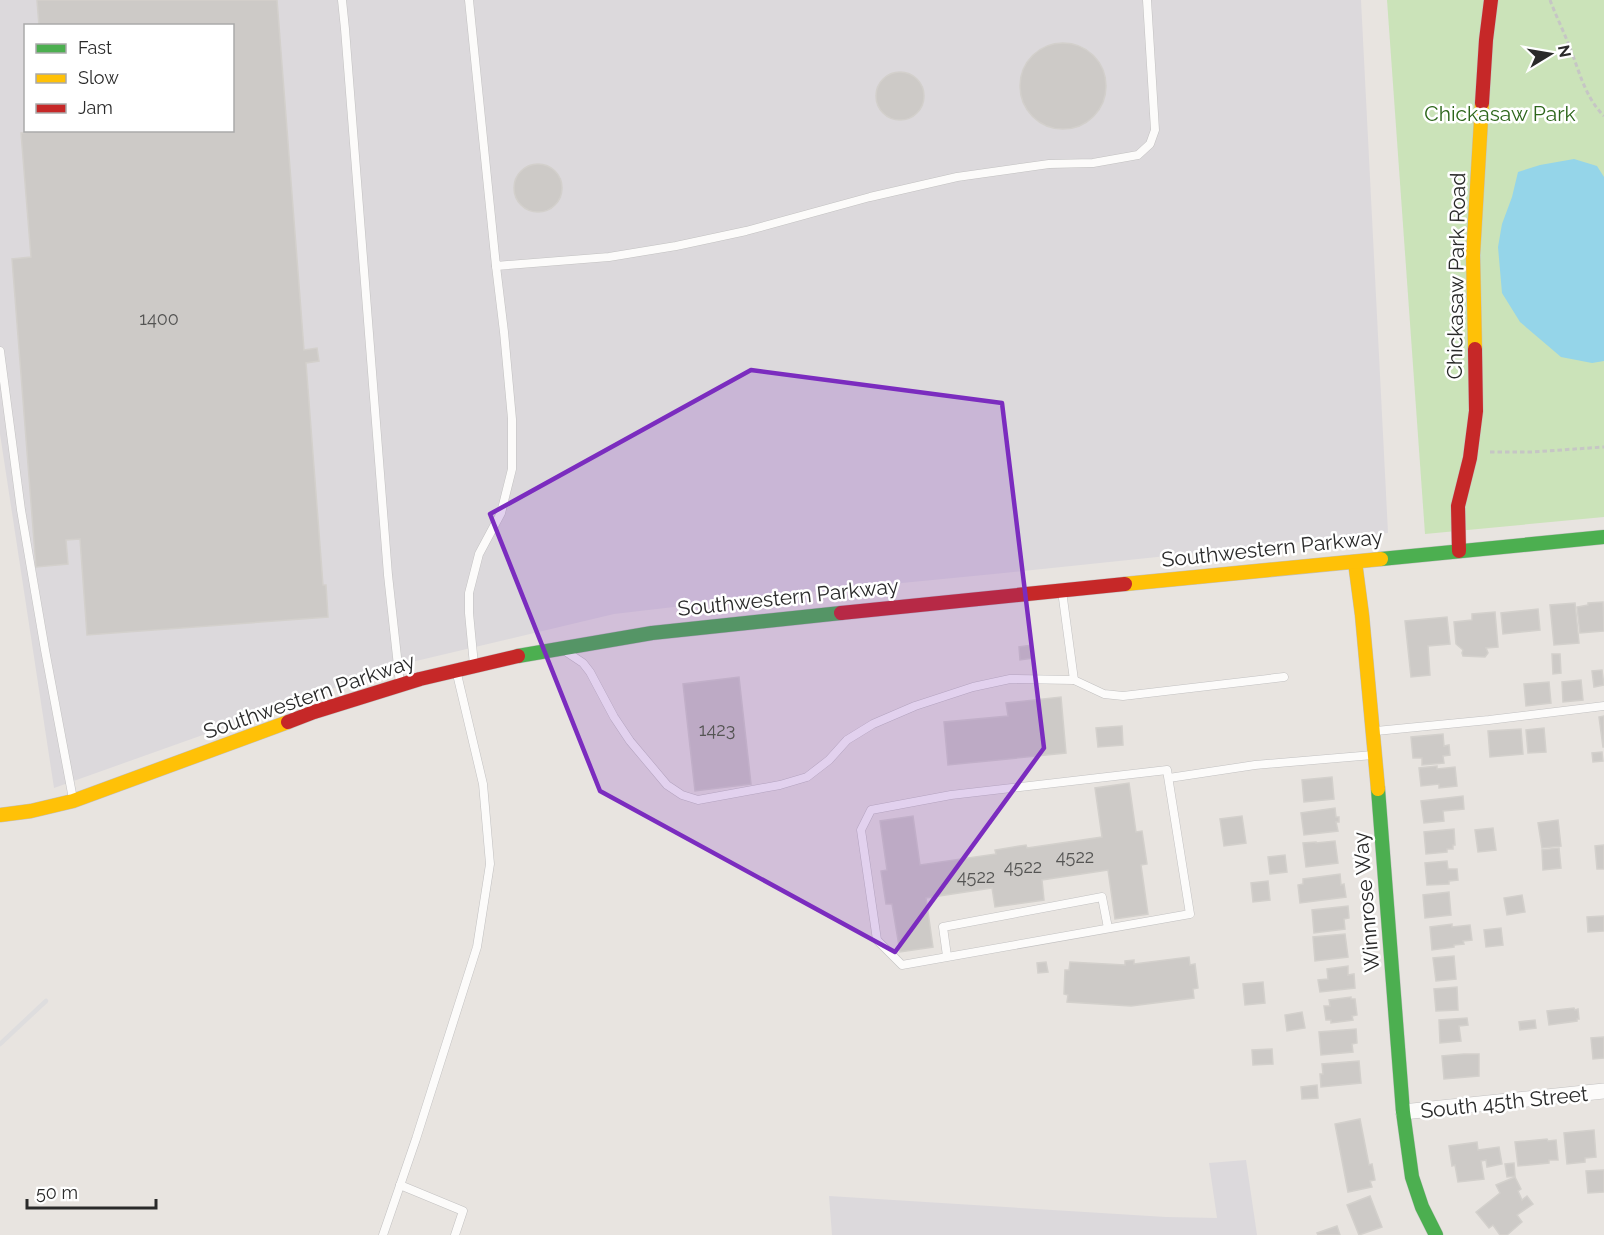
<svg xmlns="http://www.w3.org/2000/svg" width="1604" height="1235" font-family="Raleway,sans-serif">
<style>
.industrial{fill:#dcd9dc;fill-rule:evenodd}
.green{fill:#cbe3b9}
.water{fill:#95d5e9}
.building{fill:#cdcac7;stroke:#d3d0cc;stroke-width:1.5}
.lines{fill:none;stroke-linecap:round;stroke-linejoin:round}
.lane-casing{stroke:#c2c1c1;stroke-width:9}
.street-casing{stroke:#c2c1c1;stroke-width:16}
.fast-casing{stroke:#c2c1c1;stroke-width:15}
.slow-casing{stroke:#c2c1c1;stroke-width:15}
.jam-casing{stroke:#c2c1c1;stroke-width:15}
.path{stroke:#c6c6c5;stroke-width:3;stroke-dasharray:4.5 3;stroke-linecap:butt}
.lane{stroke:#fcfbfa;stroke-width:8}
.street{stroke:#fcfbfa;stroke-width:15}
.fast{stroke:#4caf50;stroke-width:14}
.slow{stroke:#ffc107;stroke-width:14}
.jam{stroke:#c62828;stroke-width:14}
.rail{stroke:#deddde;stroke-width:4.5}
.marked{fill:#7b2cbf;fill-opacity:0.2;stroke:#7b2cbf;stroke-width:4.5;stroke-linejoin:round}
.labels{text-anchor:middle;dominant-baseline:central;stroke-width:5;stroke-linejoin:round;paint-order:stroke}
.number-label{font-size:18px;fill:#545453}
.park-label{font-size:21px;fill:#2d661b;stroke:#fff}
.street-label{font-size:21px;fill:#2a2a2a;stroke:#fff}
</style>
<rect width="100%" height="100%" fill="#e8e4e0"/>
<g class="industrial">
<path d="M0 0H1361L1388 533 1004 573 769 596 614 614 399 665 54 788 0 434ZM26 26H232V130H26Z"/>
<path d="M1246 1160 1257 1235H832L829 1196 1166 1217 1217 1218 1209 1163Z"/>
</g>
<path class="green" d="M1387 0H1604V517L1425 534Z"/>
<path class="water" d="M1574 159 1597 166 1604 177V361L1592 363 1561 357 1520 322 1502 293 1498 247 1502 224 1512 197 1518 172 1540 165Z"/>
<g class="building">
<path d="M37 0H277L304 350 317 348 319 361 306 363 323 585H326L328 617 87 635 80 539 66 540 68 564 36 567 12 259 31 257 21 133 47 130H232V26H39Z"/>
<circle cx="1063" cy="86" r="43"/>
<circle cx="900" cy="96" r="24"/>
<circle cx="538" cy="188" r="24"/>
<path d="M1603 602 1604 631 1580 633 1577 607 1588 605V603Z"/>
<path d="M1575 603 1579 643 1554 645 1550 605Z"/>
<path d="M1538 609 1540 630 1503 634 1501 613Z"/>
<path d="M1495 612 1498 647 1486 648 1488 653 1485 657 1463 656 1462 653 1463 650 1456 644 1454 622 1472 620V614Z"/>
<path d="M1447 617 1450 644 1428 646 1430 675 1411 677 1405 621Z"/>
<path d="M1032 645 1033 658 1020 660 1019 647Z"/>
<path d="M1552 654H1560L1561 673 1553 674Z"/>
<path d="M1602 670 1604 685 1594 687 1592 671Z"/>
<path d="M739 677 751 784 695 791 683 684Z"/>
<path d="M1581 680 1583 700 1563 702 1562 682Z"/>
<path d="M1549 682 1551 703 1526 706 1524 684Z"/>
<path d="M1061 697 1066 753 948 765 944 722 1008 716 1006 703Z"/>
<path d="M1604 716V747H1603L1599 717Z"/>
<path d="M1122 726 1123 745 1098 747 1096 728Z"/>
<path d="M1544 728 1546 752 1528 753 1526 730Z"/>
<path d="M1521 729 1523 754 1490 757 1488 731Z"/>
<path d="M1443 734 1444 746 1449 745 1450 755 1443 756 1444 763 1422 765V758H1413L1411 737Z"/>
<path d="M1602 752 1603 761 1593 762 1592 753Z"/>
<path d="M1437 766V769L1455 767 1457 786 1439 788V784L1421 786 1419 768Z"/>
<path d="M1332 777 1334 799 1304 802 1302 780Z"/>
<path d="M1129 783 1136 832 1142 831 1147 864 1141 865 1148 914 1115 919 1108 870 1042 880 1044 900 995 907 992 888 926 898 933 947 900 952 892 904H886L881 871 887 870 880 821 913 816 920 865 996 854 995 850 1026 845 1027 848 1102 837 1095 788Z"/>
<path d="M1463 796 1464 809 1443 811 1444 821 1424 823 1421 801Z"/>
<path d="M1335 808 1336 817H1339V822H1336L1338 831 1304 835 1301 813Z"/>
<path d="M1242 816 1246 843 1224 846 1220 819Z"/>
<path d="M1558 820 1561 846 1542 848 1538 823Z"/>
<path d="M1493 828 1496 850 1478 852 1475 830Z"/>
<path d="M1454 829 1455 845H1453V849H1447V852L1426 854 1424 832Z"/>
<path d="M1335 841 1338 863 1306 867 1303 843 1316 842V843Z"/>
<path d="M1604 845V869H1597L1595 846Z"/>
<path d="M1559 848 1561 868 1543 870 1542 850Z"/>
<path d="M1285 855 1287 872 1270 874 1268 857Z"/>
<path d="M1447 861 1448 869H1457L1458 880 1449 881V884L1427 885 1425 863Z"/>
<path d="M1340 874 1341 885 1344 884 1346 897 1300 903 1298 885 1303 884V879Z"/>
<path d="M1268 881 1270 900 1253 902 1251 883Z"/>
<path d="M1449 892 1451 915 1425 918 1423 895Z"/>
<path d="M1522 895 1525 912 1507 915 1504 898Z"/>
<path d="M1348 906 1349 918 1344 919 1345 929 1314 933 1312 910Z"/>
<path d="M1604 916V931L1588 932 1587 917Z"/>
<path d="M1452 924V927L1470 925 1472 940 1463 941 1464 944 1454 945V947L1432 950 1430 927Z"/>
<path d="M1501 928 1503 945 1486 947 1484 930Z"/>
<path d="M1345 934 1348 957 1315 961 1313 937Z"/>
<path d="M1454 956 1456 979 1436 981 1433 958Z"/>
<path d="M1189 957 1190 965 1195 964 1198 988 1193 989 1194 998 1131 1006 1067 1002 1068 995 1064 994 1065 970H1069L1070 962 1125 965V961L1134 960V964Z"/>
<path d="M1046 962 1048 972 1038 973 1037 963Z"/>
<path d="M1348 966V975L1354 974 1355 988 1320 992 1318 980 1328 979 1327 969Z"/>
<path d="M1263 982 1265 1003 1245 1005 1243 984Z"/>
<path d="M1457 987 1458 1010 1436 1011 1434 989Z"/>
<path d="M1351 997V999H1355L1357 1015 1352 1016 1353 1020 1331 1023V1020H1326L1324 1006H1330L1329 1000Z"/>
<path d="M1574 1008 1575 1010 1578 1009 1579 1019H1577V1021L1549 1025 1547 1011Z"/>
<path d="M1302 1012 1305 1028 1287 1031 1285 1015Z"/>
<path d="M1467 1018 1468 1025 1459 1026 1461 1041 1440 1043 1439 1020Z"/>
<path d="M1535 1020 1536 1028 1520 1030 1519 1022Z"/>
<path d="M1356 1029 1357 1043 1352 1044 1353 1052 1321 1055 1319 1032Z"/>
<path d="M1604 1037V1058L1593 1059 1591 1038Z"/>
<path d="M1272 1049 1273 1064 1253 1065 1252 1050Z"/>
<path d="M1464 1054H1479V1076L1444 1079 1442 1056Z"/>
<path d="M1359 1061 1361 1083 1321 1087 1320 1074H1323L1322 1064Z"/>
<path d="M1317 1085 1318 1098 1302 1099 1301 1087Z"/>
<path d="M1360 1119 1369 1165 1372 1164 1375 1180 1370 1181 1372 1187 1348 1192 1335 1124Z"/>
<path d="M1594 1130 1596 1157 1585 1158V1162L1567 1164 1564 1133Z"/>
<path d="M1547 1139 1548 1141 1556 1140 1558 1160H1549V1163L1518 1166 1515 1142Z"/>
<path d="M1477 1142 1478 1150 1499 1147 1502 1164 1487 1167 1486 1160 1481 1161 1484 1179 1458 1182 1455 1165 1452 1166 1449 1146Z"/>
<path d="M1514 1163 1515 1176 1507 1177 1505 1164Z"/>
<path d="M1604 1170V1192L1588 1193 1586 1171Z"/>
<path d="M1515 1177 1521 1189 1518 1191 1522 1200 1527 1196 1533 1204 1517 1215 1522 1222 1507 1235H1500L1493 1225 1489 1228 1476 1212 1500 1193 1496 1185Z"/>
<path d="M1370 1196 1382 1227 1359 1235 1347 1205Z"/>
<path d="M1337 1226 1340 1235H1318L1317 1233Z"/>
</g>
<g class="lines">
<g class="lane-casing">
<g id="lane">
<path d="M342 0 345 29 388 575 400 684"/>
<path d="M469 0 496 266 609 257 676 246 746 231 870 197 957 177 1049 164 1093 163 1138 155 1150 144 1155 130 1147 0"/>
<path d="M0 351 21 510 45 650 73 799"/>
<path d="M1062 591 1074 680"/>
<path d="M568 653 583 663 590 672 614 717 630 741 667 785 682 795 698 800 780 785 807 777 829 760 847 740 873 724 915 706 973 687 1010 679 1074 680 1104 694 1123 696 1284 677"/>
<path d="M474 665 469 613V593L479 554 501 513 512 469V419L504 332 496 266"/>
<path d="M1376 731 1489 720 1604 706"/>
<path d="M1167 770 1190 914 902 965 877 940 861 830 871 810 951 795Z"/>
<path d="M1169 778 1255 765 1373 755"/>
<path d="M947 956 943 927 1102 897 1108 928"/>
<path d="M400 1185 463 1211 455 1235"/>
<path d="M383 1235 416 1139 477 947 490 864 483 784 457 674"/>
</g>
</g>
<g class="street-casing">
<path id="street" d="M1403 1112 1604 1091"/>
</g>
<g class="fast-casing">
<g id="fast">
<path d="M1381 559 1604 537"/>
<path d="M518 656 652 633 841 613"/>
<path d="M1378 789 1403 1112 1412 1177 1422 1207 1436 1235"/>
</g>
</g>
<g class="slow-casing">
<g id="slow">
<path d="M1475 349 1473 255 1482 103"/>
<path d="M1355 562 1362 615 1378 789"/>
<path d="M1125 584 1381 559"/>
<path d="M0 815 31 811 73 801 288 722"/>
</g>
</g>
<g class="jam-casing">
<g id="jam">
<path d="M1482 103 1486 40 1491 0"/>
<path d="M1459 551 1458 506 1470 458 1476 411 1475 349"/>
<path d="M841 613 1125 584"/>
<path d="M288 722 314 712 420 679 518 656"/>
</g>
</g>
<g class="path">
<path d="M1550 0C1556 16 1564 32 1570 48 1580 73 1585 97 1604 116"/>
<path d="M1490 452H1531L1604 447"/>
</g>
<use href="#lane" class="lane"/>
<use href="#street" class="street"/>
<use href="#fast" class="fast"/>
<use href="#slow" class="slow"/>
<use href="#jam" class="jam"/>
<path class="rail" d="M0 1044 46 1001"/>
</g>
<path class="marked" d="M751 370 1002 403 1044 748 895 952 600 791 490 514Z"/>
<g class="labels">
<g class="number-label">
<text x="159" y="318">1400</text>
<text x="717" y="729">1423</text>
<text x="1075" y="856">4522</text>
<text x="1023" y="866">4522</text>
<text x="976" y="876">4522</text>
</g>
<g class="park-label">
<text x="1500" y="113">Chickasaw Park</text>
</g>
<g class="street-label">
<text transform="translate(1456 276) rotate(-89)">Chickasaw Park Road</text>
<text transform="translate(1272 548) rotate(-6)">Southwestern Parkway</text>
<text transform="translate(788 597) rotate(-6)">Southwestern Parkway</text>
<text transform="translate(309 696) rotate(-19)">Southwestern Parkway</text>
<text transform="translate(1366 902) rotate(-95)">Winnrose Way</text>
<text transform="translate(1504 1102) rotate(-6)">South 45th Street</text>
</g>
</g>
<rect x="24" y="24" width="210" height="108" fill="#ffffff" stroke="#aaaaaa" stroke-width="1.5"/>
<rect x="36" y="44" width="30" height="9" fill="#4caf50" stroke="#aaaaaa" stroke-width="1.5"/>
<text x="78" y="54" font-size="18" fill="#2a2a2a">Fast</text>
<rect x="36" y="74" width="30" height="9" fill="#ffc107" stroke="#aaaaaa" stroke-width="1.5"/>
<text x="78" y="84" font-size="18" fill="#2a2a2a">Slow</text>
<rect x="36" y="104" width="30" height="9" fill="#c62828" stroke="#aaaaaa" stroke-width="1.5"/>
<text x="78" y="114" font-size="18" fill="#2a2a2a">Jam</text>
<g transform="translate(1550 54) rotate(79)" stroke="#ffffff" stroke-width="4.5" paint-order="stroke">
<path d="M0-4.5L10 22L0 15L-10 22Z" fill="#2a2a2a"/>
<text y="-9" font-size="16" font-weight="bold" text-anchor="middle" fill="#2a2a2a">N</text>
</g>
<path d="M27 1199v9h129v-9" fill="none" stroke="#2a2a2a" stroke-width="3"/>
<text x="36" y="1199" font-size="18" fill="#2a2a2a" stroke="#ffffff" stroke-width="4.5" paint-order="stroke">50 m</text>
</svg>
